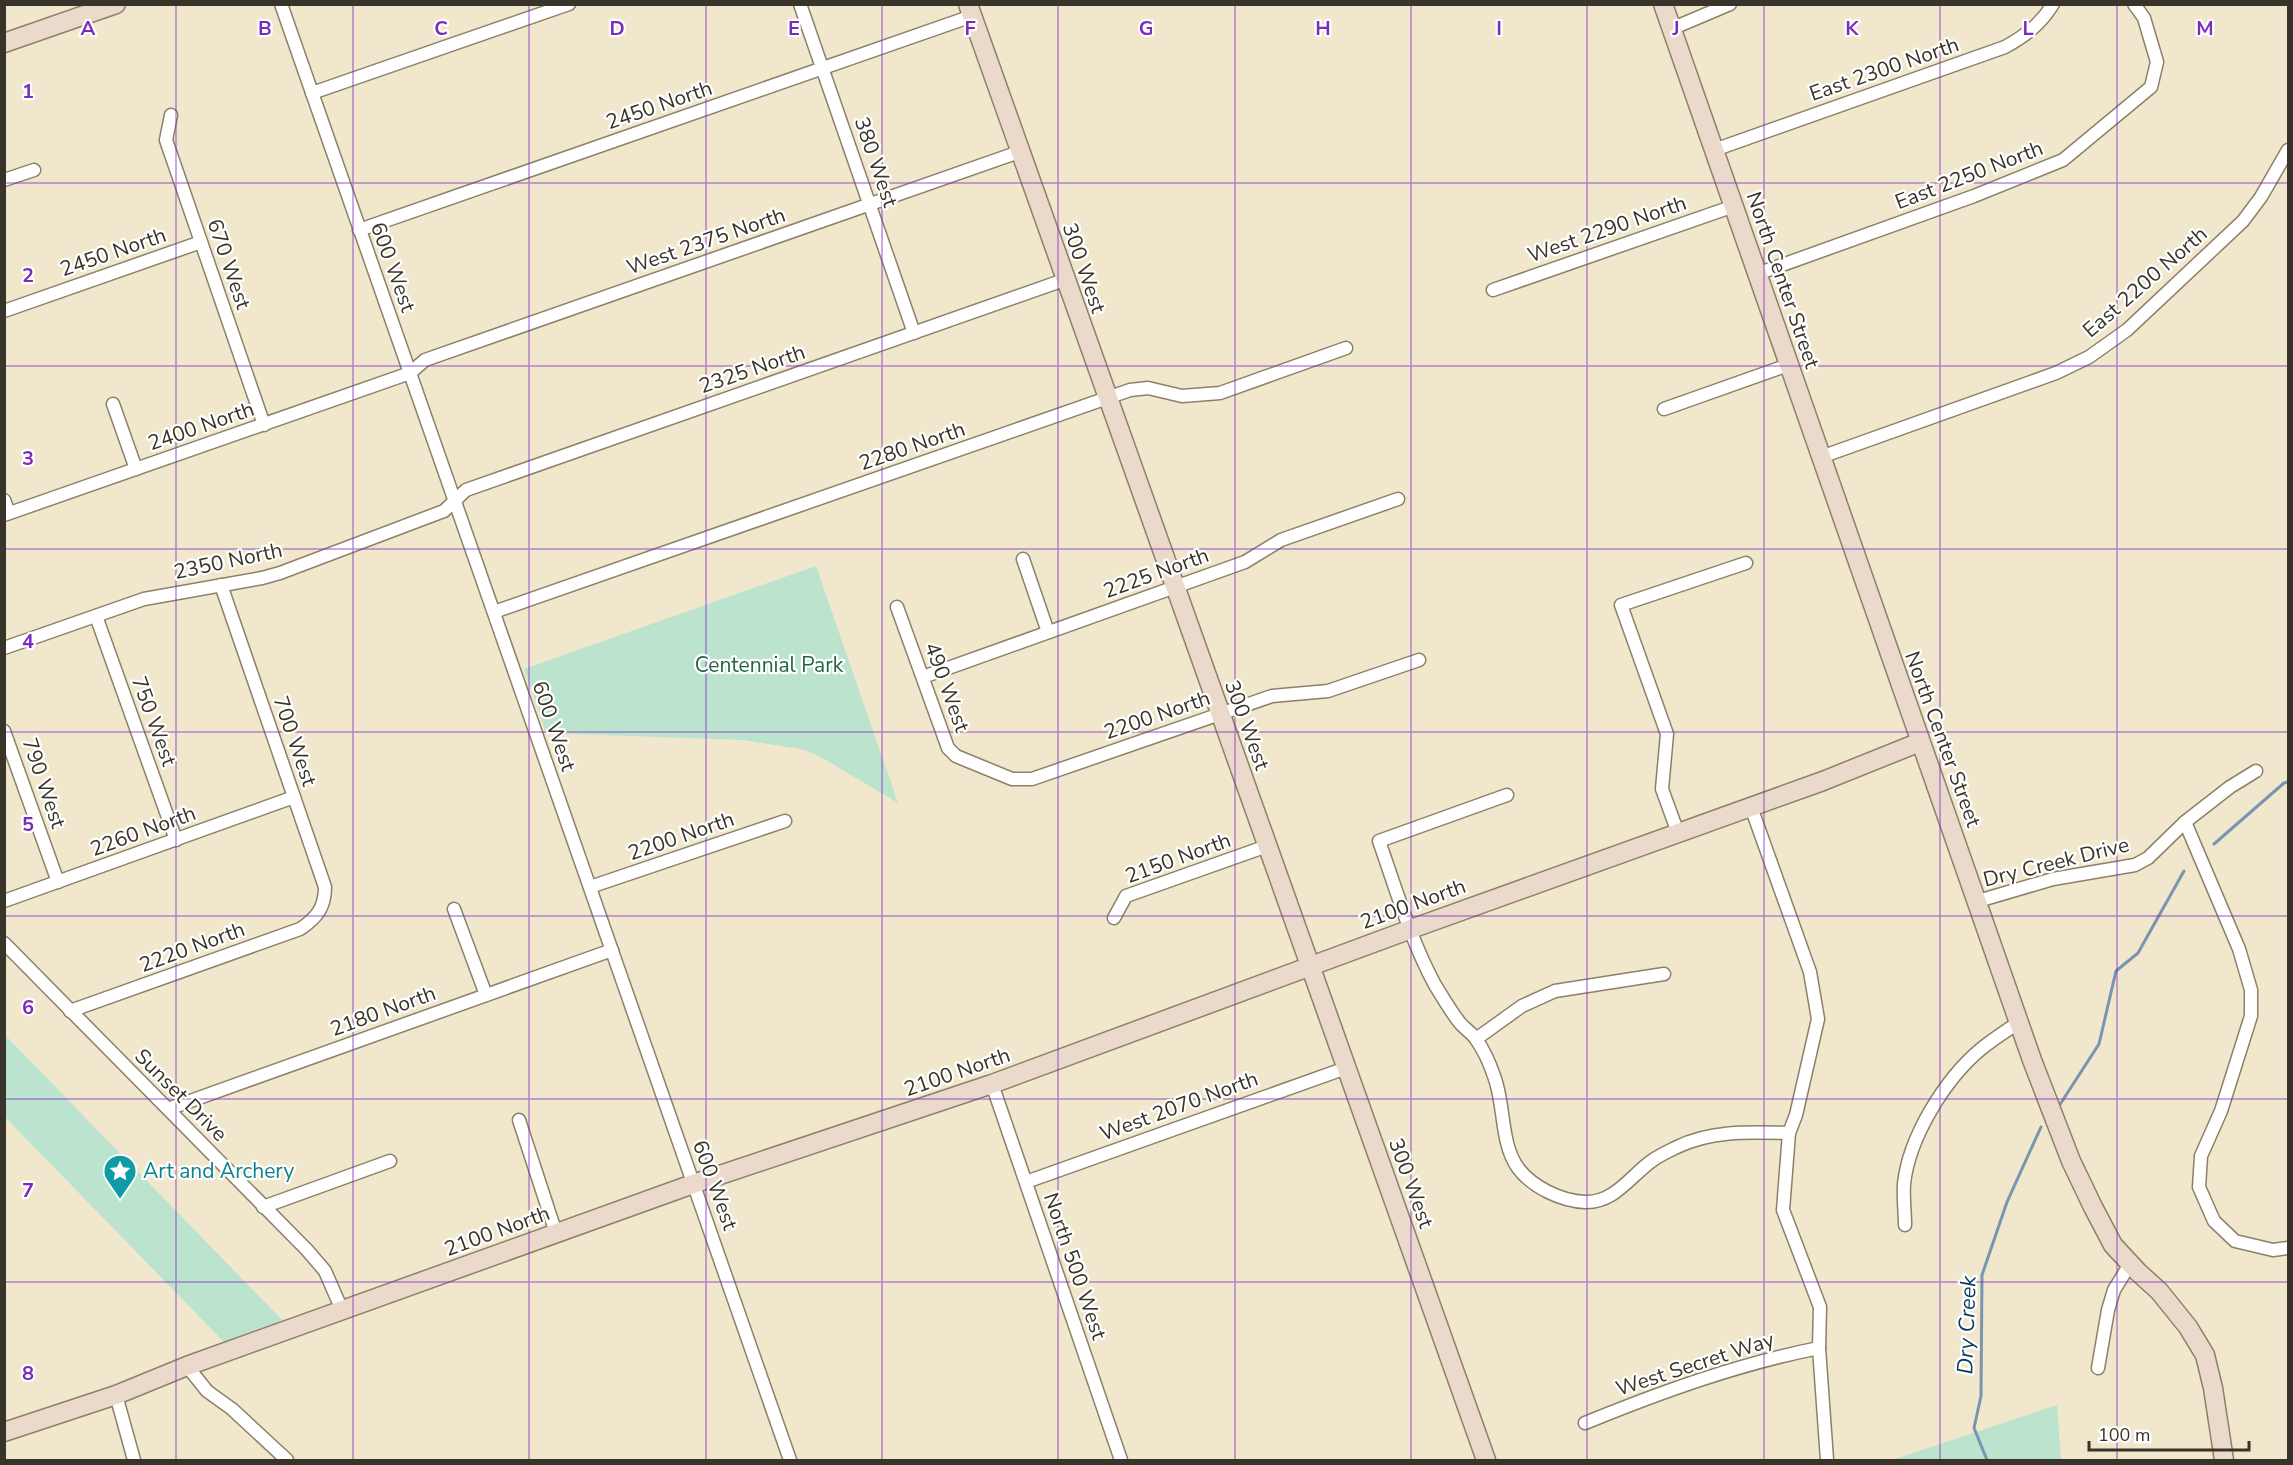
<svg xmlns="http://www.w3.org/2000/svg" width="2293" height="1465" font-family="'Nunito Sans',sans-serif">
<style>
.green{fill:#bbe3ce}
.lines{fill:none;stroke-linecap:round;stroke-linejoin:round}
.stream{stroke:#7995b1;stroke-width:3}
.street-casing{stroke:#8b8169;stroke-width:15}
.secondary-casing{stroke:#8b8169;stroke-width:21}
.street{stroke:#fff;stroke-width:12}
.secondary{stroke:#ebdacb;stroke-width:18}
.grid{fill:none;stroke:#7b2cbf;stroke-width:1.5;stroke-opacity:0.55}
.labels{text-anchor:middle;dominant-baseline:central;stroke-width:4.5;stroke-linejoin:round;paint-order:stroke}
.street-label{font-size:21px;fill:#38342a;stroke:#fff}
.park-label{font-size:21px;fill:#216448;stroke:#fff}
.culture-label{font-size:21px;fill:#0d838f;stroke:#fff;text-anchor:start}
.water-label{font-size:22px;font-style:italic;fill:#093a5f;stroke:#fff}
.grid-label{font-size:20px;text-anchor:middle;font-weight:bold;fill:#7b2cbf;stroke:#fff;stroke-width:4.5;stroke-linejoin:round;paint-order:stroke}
</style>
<rect width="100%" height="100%" fill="#f1e7cc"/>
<g class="green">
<path d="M816 566 898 803 819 756 801 749 743 740 546 733 524 669Z"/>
<path d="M4 1034 286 1324 226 1344 5 1117Z"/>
<path d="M2057 1405 2061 1460 1895 1459Z"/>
</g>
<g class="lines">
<g class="stream">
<path d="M2214 844 2284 783 2288 782"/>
<path d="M2059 1106 2099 1044 2116 971 2138 953 2184 871"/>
<path d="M1987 1460 1974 1428 1981 1396 1982 1275 2007 1202 2041 1127"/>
</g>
<g class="street-casing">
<g id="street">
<path d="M281 4 790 1460"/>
<path d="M800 4 914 333"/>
<path d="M1671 29 1730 4"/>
<path d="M312 93 569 4"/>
<path d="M171 115 166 140 264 425"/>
<path d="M1714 150 2005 47C2025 36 2041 24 2053 4"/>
<path d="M4 180 34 170"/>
<path d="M359 230 972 16"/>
<path d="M1757 274 1974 196 2063 160 2151 87 2157 62 2144 18 2134 4"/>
<path d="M1493 290 1734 206"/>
<path d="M4 311 201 242"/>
<path d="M113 404 136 469"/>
<path d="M1664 409 1788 365"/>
<path d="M1821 457 2056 373 2089 357 2127 330 2243 221 2261 197 2288 150"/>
<path d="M4 500 9 513"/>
<path d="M4 515 410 373 425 360 1019 152"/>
<path d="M1023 559 1048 632"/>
<path d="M897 607 948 748 956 756 1012 779H1032L1272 696 1328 691 1419 660"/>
<path d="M494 612 1130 390 1148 388 1182 396 1220 393 1346 348"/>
<path d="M96 616 176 840"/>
<path d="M4 648 144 599 262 578 280 573 444 511 466 490 1064 280"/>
<path d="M923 677 1245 562 1281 540 1398 499"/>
<path d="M4 731 58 882"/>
<path d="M1507 795 1379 841C1396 889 1411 941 1435 985 1443 998 1451 1012 1460 1023 1465 1029 1472 1033 1476 1039 1483 1049 1490 1064 1494 1076 1505 1104 1500 1143 1518 1168 1532 1187 1561 1201 1585 1202 1615 1203 1631 1175 1653 1160 1660 1155 1669 1151 1677 1147 1712 1130 1751 1132 1789 1133"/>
<path d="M1751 807 1810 972 1818 1019 1796 1115 1789 1133 1783 1210 1820 1307 1819 1348 1827 1460"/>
<path d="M2185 822 2239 949 2251 990V1016L2221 1111 2201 1156 2199 1187 2214 1221 2235 1241 2273 1250 2288 1248"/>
<path d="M1678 833 1662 789 1667 734 1621 605 1746 563"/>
<path d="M590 887 785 821"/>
<path d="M4 901 294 797"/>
<path d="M1978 901 2053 879 2135 865 2148 858 2185 822 2230 787 2256 771"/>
<path d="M454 909 486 995"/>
<path d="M1114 918 1126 896 1267 846"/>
<path d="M4 943 307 1250 325 1271 342 1310"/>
<path d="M70 1011 300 929C317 918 325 907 325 887L221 585"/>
<path d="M1476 1039 1522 1006 1555 991 1664 974"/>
<path d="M992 1084 1121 1460"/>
<path d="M168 1109 612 950"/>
<path d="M519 1120 556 1233"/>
<path d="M1026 1182 1346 1068"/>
<path d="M263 1207 390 1161"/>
<path d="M1905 1225C1905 1212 1903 1197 1904 1184 1909 1137 1945 1079 1981 1049 1993 1039 2006 1031 2019 1022"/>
<path d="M187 1366 207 1391 232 1409 287 1460"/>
<path d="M2098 1368 2108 1310 2114 1290 2130 1264"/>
<path d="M116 1395 134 1460"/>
<path d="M1585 1423C1661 1392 1738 1364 1819 1348"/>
</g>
</g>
<g class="secondary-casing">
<g id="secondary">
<path d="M968 4C1137 491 1314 975 1486 1460"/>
<path d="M1663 4 2032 1060 2071 1161 2093 1207 2113 1245 2138 1272 2159 1291 2188 1327 2205 1355 2213 1388 2224 1460"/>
<path d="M4 43 116 4"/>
<path d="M4 1432 116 1395 187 1366 693 1184 992 1084 1411 929 1823 781 1920 742"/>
</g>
</g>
<use href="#street" class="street"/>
<use href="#secondary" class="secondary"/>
</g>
<path class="grid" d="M176 4V1460M353 4V1460M529 4V1460M706 4V1460M882 4V1460M1058 4V1460M1235 4V1460M1411 4V1460M1587 4V1460M1764 4V1460M1940 4V1460M2117 4V1460M4 183H2288M4 366H2288M4 549H2288M4 732H2288M4 916H2288M4 1099H2288M4 1282H2288"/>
<defs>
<g id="sight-pin" transform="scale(1.725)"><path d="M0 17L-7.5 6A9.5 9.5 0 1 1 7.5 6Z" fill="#0f9aa8" stroke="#fff"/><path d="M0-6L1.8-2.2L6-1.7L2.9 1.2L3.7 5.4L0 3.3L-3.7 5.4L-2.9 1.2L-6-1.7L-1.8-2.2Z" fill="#fff"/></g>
</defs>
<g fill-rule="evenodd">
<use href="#sight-pin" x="120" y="1171"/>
</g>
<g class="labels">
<g class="street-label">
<text transform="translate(1884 69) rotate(-19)">East 2300 North</text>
<text transform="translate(659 105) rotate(-19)">2450 North</text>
<text transform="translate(876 162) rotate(71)">380 West</text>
<text transform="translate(1969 175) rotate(-21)">East 2250 North</text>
<text transform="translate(1607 229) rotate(-19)">West 2290 North</text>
<text transform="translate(706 241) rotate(-19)">West 2375 North</text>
<text transform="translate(113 252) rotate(-19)">2450 North</text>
<text transform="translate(229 264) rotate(71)">670 West</text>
<text transform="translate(393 267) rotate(70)">600 West</text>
<text transform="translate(1084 268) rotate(71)">300 West</text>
<text transform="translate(1783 280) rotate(71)">North Center Street</text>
<text transform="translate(2145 282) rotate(-41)">East 2200 North</text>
<text transform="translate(752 369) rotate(-19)">2325 North</text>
<text transform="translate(201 426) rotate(-19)">2400 North</text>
<text transform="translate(912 446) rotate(-19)">2280 North</text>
<text transform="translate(228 561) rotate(-12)">2350 North</text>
<text transform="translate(1156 573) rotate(-20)">2225 North</text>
<text transform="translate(947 687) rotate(70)">490 West</text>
<text transform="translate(1157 715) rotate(-19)">2200 North</text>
<text transform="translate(154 721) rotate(70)">750 West</text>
<text transform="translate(1247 725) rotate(70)">300 West</text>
<text transform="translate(554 726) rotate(71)">600 West</text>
<text transform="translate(1943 739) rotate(70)">North Center Street</text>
<text transform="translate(295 741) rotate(71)">700 West</text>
<text transform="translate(44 783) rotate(71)">790 West</text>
<text transform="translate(143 831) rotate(-20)">2260 North</text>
<text transform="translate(681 836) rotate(-19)">2200 North</text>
<text transform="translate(1178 858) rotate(-20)">2150 North</text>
<text transform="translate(2056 862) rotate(-14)">Dry Creek Drive</text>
<text transform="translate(1413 904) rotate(-20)">2100 North</text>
<text transform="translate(192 947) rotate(-20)">2220 North</text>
<text transform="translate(383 1011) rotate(-20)">2180 North</text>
<text transform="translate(957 1072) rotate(-19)">2100 North</text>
<text transform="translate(181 1095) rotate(45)">Sunset Drive</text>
<text transform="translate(1179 1106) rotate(-20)">West 2070 North</text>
<text transform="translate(1411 1183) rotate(70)">300 West</text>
<text transform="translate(715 1185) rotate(70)">600 West</text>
<text transform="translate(497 1231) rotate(-20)">2100 North</text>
<text transform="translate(1075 1266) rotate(71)">North 500 West</text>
<text transform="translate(1695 1364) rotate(-18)">West Secret Way</text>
</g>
<g class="park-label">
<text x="769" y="665">Centennial Park</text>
</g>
<g class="culture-label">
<text x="143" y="1171">Art and Archery</text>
</g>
<g class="water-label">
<text transform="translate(1967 1325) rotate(-88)">Dry Creek</text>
</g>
</g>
<g class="grid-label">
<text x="88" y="35">A</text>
<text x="265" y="35">B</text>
<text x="441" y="35">C</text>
<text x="617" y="35">D</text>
<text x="794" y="35">E</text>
<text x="970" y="35">F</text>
<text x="1146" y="35">G</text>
<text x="1323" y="35">H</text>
<text x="1499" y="35">I</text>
<text x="1676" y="35">J</text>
<text x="1852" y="35">K</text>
<text x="2028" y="35">L</text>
<text x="2205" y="35">M</text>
<text x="28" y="98">1</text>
<text x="28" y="282">2</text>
<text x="28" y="465">3</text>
<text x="28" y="648">4</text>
<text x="28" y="831">5</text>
<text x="28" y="1014">6</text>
<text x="28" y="1197">7</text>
<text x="28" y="1380">8</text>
</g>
<rect width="2293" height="1465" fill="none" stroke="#38342a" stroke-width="12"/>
<path d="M2089 1441v9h160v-9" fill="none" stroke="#38342a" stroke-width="3"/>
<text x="2098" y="1441" font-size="18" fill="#38342a" stroke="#ffffff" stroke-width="4.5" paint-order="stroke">100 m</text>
</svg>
